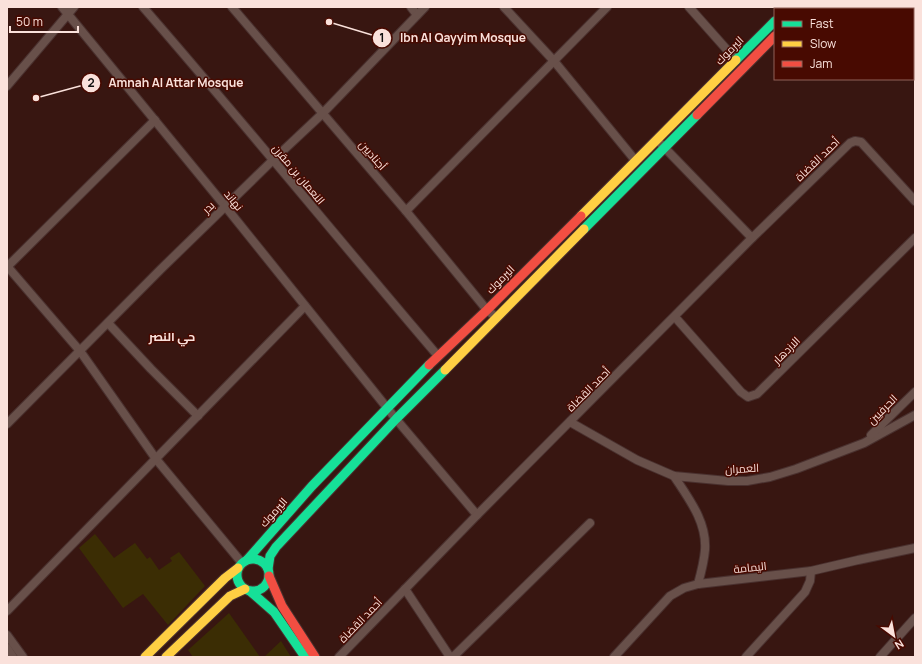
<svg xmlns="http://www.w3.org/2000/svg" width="922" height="664" font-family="Manrope,Cairo,sans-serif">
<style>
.green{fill:#3b2d04}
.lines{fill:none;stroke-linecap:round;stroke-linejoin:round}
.street-casing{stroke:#4a312f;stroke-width:10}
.fast-casing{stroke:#4a312f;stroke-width:11}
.slow-casing{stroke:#4a312f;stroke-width:11}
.jam-casing{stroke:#4a312f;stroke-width:11}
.street{stroke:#68504a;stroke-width:8}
.fast{stroke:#16e098;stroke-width:9}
.slow{stroke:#ffcf43;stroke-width:9}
.jam{stroke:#f24e42;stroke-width:9}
.labels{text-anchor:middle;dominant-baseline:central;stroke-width:3;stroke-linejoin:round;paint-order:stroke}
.street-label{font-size:11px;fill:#fae1db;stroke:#480a01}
.neighbourhood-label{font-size:12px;font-weight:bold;fill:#fae1db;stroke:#480a01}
.leader{fill:none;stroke:#fae1db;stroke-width:1.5}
.callout-dot{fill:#fae1db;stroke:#480a01;stroke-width:1.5}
.mark-label{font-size:12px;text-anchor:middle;font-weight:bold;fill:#111}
.callout-label{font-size:12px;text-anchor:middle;font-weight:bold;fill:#fae1db;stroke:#480a01;stroke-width:3;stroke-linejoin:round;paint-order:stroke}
</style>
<rect width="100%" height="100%" fill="#381611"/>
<g class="green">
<path d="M95 534 114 558 135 543 147 559 150 557 159 570 172 561 170 558 179 552 205 586 168 625 143 594 123 608 79 548Z"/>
<path d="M229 613 260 657H193L188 650Z"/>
<path d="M281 641 291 657H264Z"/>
</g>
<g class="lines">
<g class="street-casing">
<g id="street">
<path d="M62 7 225 206 396 419 477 515"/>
<path d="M143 7C243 122 339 240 438 356"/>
<path d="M232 7 406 211 487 310 496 317"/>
<path d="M411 7 417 15"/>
<path d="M504 7 554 61 635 160"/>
<path d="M689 7 736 60"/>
<path d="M7 86 74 7"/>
<path d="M661 144 752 238"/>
<path d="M406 211 607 7"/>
<path d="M7 266 80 351 156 459 242 563"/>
<path d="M7 267 155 120"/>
<path d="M675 317 741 392 748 397 757 394 915 238"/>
<path d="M108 323 151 369 198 416"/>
<path d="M570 422 637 460 674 476 728 481H747L770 477 796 469 864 443 915 415"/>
<path d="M7 424 161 269 273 160 322 114 425 7"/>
<path d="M871 435 915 392"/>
<path d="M674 476C689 499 707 522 705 550 704 562 701 573 698 584"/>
<path d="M405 589 450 657"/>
<path d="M7 611 305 306"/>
<path d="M7 635 23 657"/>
<path d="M7 648 13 657"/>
<path d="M339 657 477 515 752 238 850 143 855 141 861 142 915 201"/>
<path d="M453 657 590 523"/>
<path d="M614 657 670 596 684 588 698 584 811 571 858 560 915 548"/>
<path d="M746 657 805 592 810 581 811 571"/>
<path d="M880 657 915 618"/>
</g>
</g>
<g class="fast-casing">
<g id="fast">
<path d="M736 60 775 21"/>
<path d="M584 229 697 115"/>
<circle cx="253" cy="575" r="16"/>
<path d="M247 560 312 486 429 365"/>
<path d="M268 569 270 556 276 547 396 419 445 370"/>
<path d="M250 591 274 612 305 657"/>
</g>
</g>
<g class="slow-casing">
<g id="slow">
<path d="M787 9 789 7"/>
<path d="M913 15 915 17"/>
<path d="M581 216 736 60"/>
<path d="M445 370 584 229"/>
<path d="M145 657 225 578 238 568"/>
<path d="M166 657 230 596 245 589"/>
</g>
</g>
<g class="jam-casing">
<g id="jam">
<path d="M882 7 885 9"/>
<path d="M804 9 806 7"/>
<path d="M913 33 915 35"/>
<path d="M697 115 775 36"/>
<path d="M429 365 487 310 581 216"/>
<path d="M269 576 282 606 315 657"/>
</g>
</g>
<use href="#street" class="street"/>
<use href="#fast" class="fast"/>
<use href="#slow" class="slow"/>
<use href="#jam" class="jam"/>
</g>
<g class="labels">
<g class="street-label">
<text transform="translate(729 50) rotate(-45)">اليرموك</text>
<text transform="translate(373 155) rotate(49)">أجناديين</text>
<text transform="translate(817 159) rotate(-44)">أحمد القضاة</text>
<text transform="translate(299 174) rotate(50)">النعمان بن مقرن</text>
<text transform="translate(234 200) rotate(51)">نهاند</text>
<text transform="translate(208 207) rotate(-44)">بدر</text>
<text transform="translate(500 279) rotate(-45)">اليرموك</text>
<text transform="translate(786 350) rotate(-45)">الازدهار</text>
<text transform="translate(588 389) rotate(-45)">أحمد القضاة</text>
<text transform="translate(882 409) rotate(-45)">الحرفيين</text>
<text transform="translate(742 468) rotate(-3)">العمران</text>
<text transform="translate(273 512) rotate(-48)">اليرموك</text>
<text transform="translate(750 567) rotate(-6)">اليمامة</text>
<text transform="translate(360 620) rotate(-46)">أحمد القضاة</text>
</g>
<g class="neighbourhood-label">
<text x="172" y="336">حي النصر</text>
</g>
</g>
<path class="leader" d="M329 22L382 38M36 98L91 83"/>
<g class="callout-dot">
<circle cx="329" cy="22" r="4"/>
<circle cx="36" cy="98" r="4"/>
<circle cx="382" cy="38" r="10"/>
<circle cx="91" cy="83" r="10"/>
</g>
<g class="mark-label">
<text x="382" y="42">1</text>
<text x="91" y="87">2</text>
</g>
<g class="callout-label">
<text x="463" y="42">Ibn Al Qayyim Mosque</text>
<text x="176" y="87">Amnah Al Attar Mosque</text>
</g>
<rect width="922" height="664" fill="none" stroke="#fae1db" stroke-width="16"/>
<rect x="774" y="8" width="140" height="72" fill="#480a01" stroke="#8f6058"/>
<rect x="782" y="21" width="20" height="6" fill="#16e098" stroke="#8f6058"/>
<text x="810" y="28" font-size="12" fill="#fae1db">Fast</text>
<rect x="782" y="41" width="20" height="6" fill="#ffcf43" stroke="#8f6058"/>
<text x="810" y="48" font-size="12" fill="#fae1db">Slow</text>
<rect x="782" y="61" width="20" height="6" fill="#f24e42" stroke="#8f6058"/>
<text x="810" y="68" font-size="12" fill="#fae1db">Jam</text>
<g transform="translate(894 636) rotate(148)" stroke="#480a01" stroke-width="3" paint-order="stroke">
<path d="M0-3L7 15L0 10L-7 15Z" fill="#fae1db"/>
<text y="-6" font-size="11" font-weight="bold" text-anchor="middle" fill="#fae1db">N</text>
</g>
<path d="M10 26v6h68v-6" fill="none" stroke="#fae1db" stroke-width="2"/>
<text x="16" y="26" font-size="12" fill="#fae1db" stroke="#480a01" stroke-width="3" paint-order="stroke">50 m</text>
</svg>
